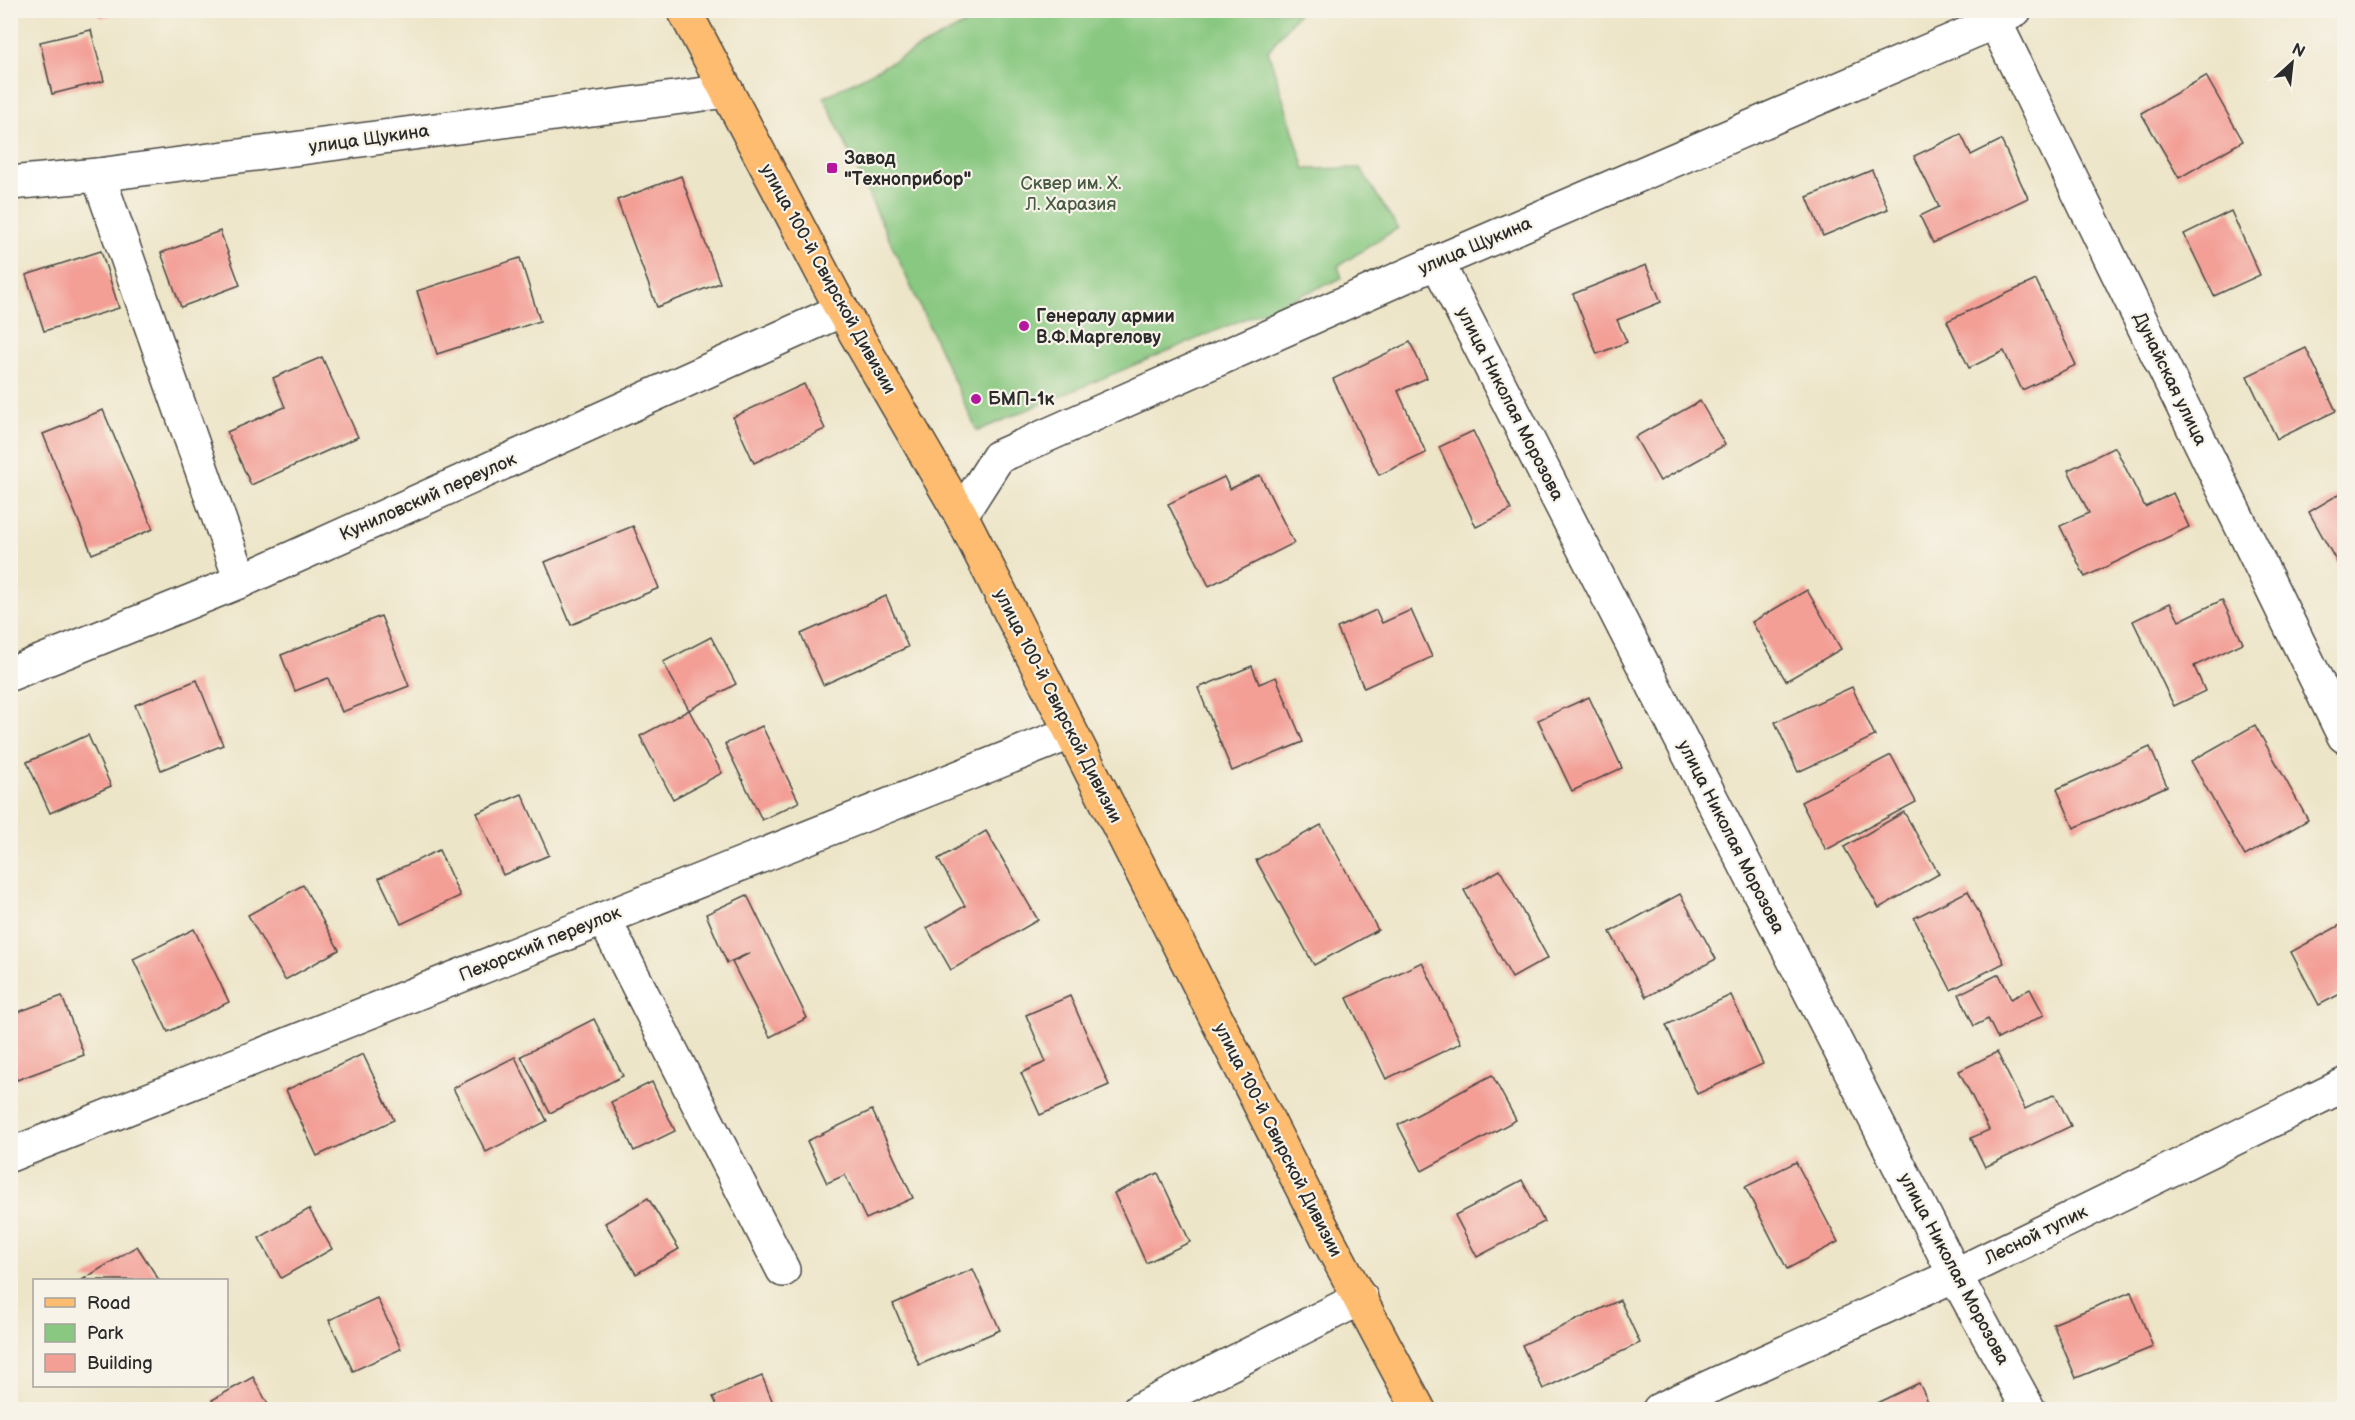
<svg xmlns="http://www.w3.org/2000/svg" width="2355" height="1420" font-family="'Balsamiq Sans',sans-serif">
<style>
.green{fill:#88c880;stroke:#5a7a56;stroke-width:1.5}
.building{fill:#f39f96}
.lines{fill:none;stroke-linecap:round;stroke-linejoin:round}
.minor-casing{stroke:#484743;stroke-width:36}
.major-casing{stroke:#484743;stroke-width:36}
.minor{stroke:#fff;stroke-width:33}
.major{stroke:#fdbc70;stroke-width:33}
.poi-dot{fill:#b5179e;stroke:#f7f3e8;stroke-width:2}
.labels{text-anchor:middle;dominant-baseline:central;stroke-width:4.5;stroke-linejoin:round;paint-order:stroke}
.street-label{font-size:18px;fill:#2b2b2b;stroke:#f7f3e8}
.poi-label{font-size:18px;font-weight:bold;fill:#2b2b2b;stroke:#f7f3e8;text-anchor:start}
.park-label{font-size:18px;fill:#475a44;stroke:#f7f3e8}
</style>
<rect width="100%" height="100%" fill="#f7f3e8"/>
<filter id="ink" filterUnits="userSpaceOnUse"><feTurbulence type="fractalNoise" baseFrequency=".0167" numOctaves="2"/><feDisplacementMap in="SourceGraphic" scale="12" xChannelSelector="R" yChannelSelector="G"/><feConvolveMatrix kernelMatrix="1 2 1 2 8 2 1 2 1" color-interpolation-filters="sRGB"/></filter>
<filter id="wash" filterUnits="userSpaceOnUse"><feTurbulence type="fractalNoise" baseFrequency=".008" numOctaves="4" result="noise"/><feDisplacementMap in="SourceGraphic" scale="24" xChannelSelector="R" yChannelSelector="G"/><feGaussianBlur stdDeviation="1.35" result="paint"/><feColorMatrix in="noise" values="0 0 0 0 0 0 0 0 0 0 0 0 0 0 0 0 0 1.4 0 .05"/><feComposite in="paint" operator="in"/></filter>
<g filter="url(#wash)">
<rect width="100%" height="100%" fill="#ede5c8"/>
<path class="green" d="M992 10 1300 11 1268 51 1305 169 1360 168 1398 228 1338 266 1342 278 977 431 824 97Z"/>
<g id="blocks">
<g class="building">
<path d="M98 10H125V11L100 18Z"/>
<path d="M91 30 104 81 52 94 40 42Z"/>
<path d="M2206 76 2243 141 2179 178 2141 113Z"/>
<path d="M1961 134 1971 155 2001 140 2028 198 1933 243 1920 216 1939 207 1914 156Z"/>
<path d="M1872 170 1888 209 1823 236 1807 197Z"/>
<path d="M681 176 720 283 657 307 617 200Z"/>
<path d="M2231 211 2260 275 2214 296 2184 234Z"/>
<path d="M220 231 240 285 181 307 161 253Z"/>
<path d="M101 251 119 308 44 331 26 275Z"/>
<path d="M520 258 540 321 437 354 417 291Z"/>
<path d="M1646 265 1661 302 1617 320 1627 342 1597 354 1573 294Z"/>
<path d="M2036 280 2076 365 2022 390 2004 351 1969 368 1947 321Z"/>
<path d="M1410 342 1427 378 1398 391 1426 453 1379 475 1333 379Z"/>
<path d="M2306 348 2336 411 2277 439 2247 376Z"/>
<path d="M322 357 358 437 251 485 227 432 285 407 273 378Z"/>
<path d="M804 384 825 429 754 463 733 417Z"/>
<path d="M1700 401 1725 445 1660 481 1635 437Z"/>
<path d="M103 410 153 529 92 554 43 434Z"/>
<path d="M1473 431 1511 510 1476 527 1439 447Z"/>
<path d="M2115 447 2145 507 2173 493 2189 527 2085 577 2060 526 2089 513 2068 470Z"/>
<path d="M1260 475 1294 543 1209 586 1168 504 1224 477 1230 489Z"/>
<path d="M2344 491V575L2309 512Z"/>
<path d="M633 526 659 588 571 625 545 562Z"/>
<path d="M1807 590 1841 649 1786 681 1752 622Z"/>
<path d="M886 596 908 647 823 685 801 634Z"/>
<path d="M2222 600 2243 643 2194 666 2205 691 2174 706 2133 621 2170 603 2179 621Z"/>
<path d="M1376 610 1382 623 1411 610 1432 657 1364 688 1337 628Z"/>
<path d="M381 616 409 686 342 712 328 678 295 691 281 655Z"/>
<path d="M711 637 736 684 689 710 663 662Z"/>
<path d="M1252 666 1259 684 1276 677 1303 742 1232 771 1198 688Z"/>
<path d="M197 680 223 745 161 770 135 705Z"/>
<path d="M1852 687 1875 736 1798 772 1775 722Z"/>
<path d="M1589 697 1622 768 1572 791 1538 720Z"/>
<path d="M689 710 722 773 673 799 640 736Z"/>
<path d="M2255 725 2308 820 2245 856 2191 761Z"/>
<path d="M762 726 799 802 762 820 725 744Z"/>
<path d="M88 735 111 786 50 813 27 762Z"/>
<path d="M2150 747 2167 786 2074 828 2057 789Z"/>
<path d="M1891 755 1916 802 1826 850 1801 802Z"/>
<path d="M522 794 549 855 503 875 477 813Z"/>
<path d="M1904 812 1939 874 1879 908 1844 847Z"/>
<path d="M1321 825 1378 930 1314 965 1256 860Z"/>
<path d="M986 831 1038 920 951 970 927 928 965 906 938 859Z"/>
<path d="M439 850 460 896 401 924 379 878Z"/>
<path d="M1500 870 1548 958 1512 978 1464 890Z"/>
<path d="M303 885 339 950 285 980 248 915Z"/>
<path d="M1968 891 2004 963 1951 990 1914 918Z"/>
<path d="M1680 894 1716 959 1646 997 1610 932Z"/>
<path d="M747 895 807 1018 770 1037 732 962 750 953 727 963 706 914Z"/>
<path d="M2344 923V992L2319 1005 2291 952Z"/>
<path d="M194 929 229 1002 168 1032 133 959Z"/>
<path d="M1422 962 1461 1043 1386 1079 1347 998Z"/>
<path d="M1999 974 2011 999 2030 989 2044 1015 1998 1039 1988 1019 1974 1026 1959 994Z"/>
<path d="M1731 995 1763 1064 1697 1094 1666 1025Z"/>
<path d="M62 996 84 1055 17 1080 10 1064V1015Z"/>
<path d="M1070 996 1109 1085 1040 1115 1021 1073 1046 1062 1026 1015Z"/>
<path d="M594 1019 623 1076 550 1113 521 1056Z"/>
<path d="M1997 1052 2025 1109 2055 1094 2071 1126 1985 1167 1971 1138 1989 1130 1959 1071Z"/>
<path d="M363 1054 394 1120 317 1156 286 1090Z"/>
<path d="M515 1057 547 1121 486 1152 453 1088Z"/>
<path d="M1492 1075 1516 1120 1422 1171 1398 1125Z"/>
<path d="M652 1082 675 1131 634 1151 611 1102Z"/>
<path d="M872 1110 913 1198 866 1219 845 1175 827 1183 807 1141Z"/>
<path d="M1796 1162 1838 1242 1787 1269 1745 1187Z"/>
<path d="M1158 1173 1190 1242 1146 1263 1114 1193Z"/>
<path d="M1522 1180 1544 1222 1477 1257 1455 1215Z"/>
<path d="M648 1198 679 1249 636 1274 605 1223Z"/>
<path d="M309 1209 332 1249 281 1278 259 1238Z"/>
<path d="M137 1246 159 1280H82Z"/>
<path d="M973 1269 1000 1330 919 1365 893 1304Z"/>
<path d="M2131 1292 2153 1347 2076 1378 2053 1324Z"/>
<path d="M377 1298 401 1349 353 1371 329 1320Z"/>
<path d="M1620 1300 1640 1343 1543 1389 1522 1345Z"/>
<path d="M762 1376 776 1410H719L713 1397Z"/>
<path d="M253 1377 271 1410H217L212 1400Z"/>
<path d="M1919 1383 1932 1410H1862Z"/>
</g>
</g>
</g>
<g filter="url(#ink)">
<use href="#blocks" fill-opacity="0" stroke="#484743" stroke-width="1.5"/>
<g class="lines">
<g class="minor-casing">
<g id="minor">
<path d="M1995 22 2344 736"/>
<path d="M98 175 241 581"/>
<path d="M10 183 98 175 727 91"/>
<path d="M1437 262 1955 1275 2029 1410"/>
<path d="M961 515 998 457 1437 262 1995 22 2015 10"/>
<path d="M10 674 241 581 842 310"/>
<path d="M604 919 783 1270"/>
<path d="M10 1155 1070 733"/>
<path d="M1139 1410 1361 1298"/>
<path d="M1659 1410 1955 1275 2344 1085"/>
</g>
</g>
<g class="major-casing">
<path id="major" d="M684 10 842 310 961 515 1329 1241 1419 1410"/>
</g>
<use href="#minor" class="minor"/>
<use href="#major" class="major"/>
</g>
</g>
<g class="poi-dot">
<rect x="826" y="162" width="12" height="12" rx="3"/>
<circle cx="1024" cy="326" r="6"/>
<circle cx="976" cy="399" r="6"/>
</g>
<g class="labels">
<g class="street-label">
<text transform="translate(369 139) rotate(-8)">улица Щукина</text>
<text transform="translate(1475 246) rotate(-23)">улица Щукина</text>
<text transform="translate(828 279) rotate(61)">улица 100-й Свирской Дивизии</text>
<text transform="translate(2170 379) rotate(64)">Дунайская улица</text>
<text transform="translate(1510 404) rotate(63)">улица Николая Морозова</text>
<text transform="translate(428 497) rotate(-24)">Куниловский переулок</text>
<text transform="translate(1058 706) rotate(63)">улица 100-й Свирской Дивизии</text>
<text transform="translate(1731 837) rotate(63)">улица Николая Морозова</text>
<text transform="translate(540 944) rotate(-22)">Пехорский переулок</text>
<text transform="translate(1278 1140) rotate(63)">улица 100-й Свирской Дивизии</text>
<text transform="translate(2036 1235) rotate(-26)">Лесной тупик</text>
<text transform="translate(1954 1269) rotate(62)">улица Николая Морозова</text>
</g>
<g class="poi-label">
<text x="844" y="158">Завод<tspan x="844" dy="21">"Техноприбор"</tspan></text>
<text x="1036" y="316">Генералу армии<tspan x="1036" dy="21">В.Ф.Маргелову</tspan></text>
<text x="988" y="399">БМП-1к</text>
</g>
<g class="park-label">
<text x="1071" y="183">Сквер им. Х.<tspan x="1071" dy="21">Л. Харазия</tspan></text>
</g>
</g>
<rect width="2355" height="1420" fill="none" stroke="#f7f3e8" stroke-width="36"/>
<rect x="33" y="1279" width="195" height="108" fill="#f7f3e8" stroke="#a5a39c" stroke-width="1.5"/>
<rect x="45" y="1298" width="30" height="9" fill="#fdbc70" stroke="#a5a39c" stroke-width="1.5"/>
<text x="87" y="1309" font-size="18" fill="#2b2b2b">Road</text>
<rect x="45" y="1324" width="30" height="18" fill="#88c880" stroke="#a5a39c" stroke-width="1.5"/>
<text x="87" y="1339" font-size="18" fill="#2b2b2b">Park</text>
<rect x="45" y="1354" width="30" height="18" fill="#f39f96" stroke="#a5a39c" stroke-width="1.5"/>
<text x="87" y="1369" font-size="18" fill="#2b2b2b">Building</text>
<g transform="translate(2292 63) rotate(27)" stroke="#f7f3e8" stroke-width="4.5" paint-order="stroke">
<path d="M0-4.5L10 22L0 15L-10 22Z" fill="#2b2b2b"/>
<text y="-9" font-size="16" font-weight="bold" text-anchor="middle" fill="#2b2b2b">N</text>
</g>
</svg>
